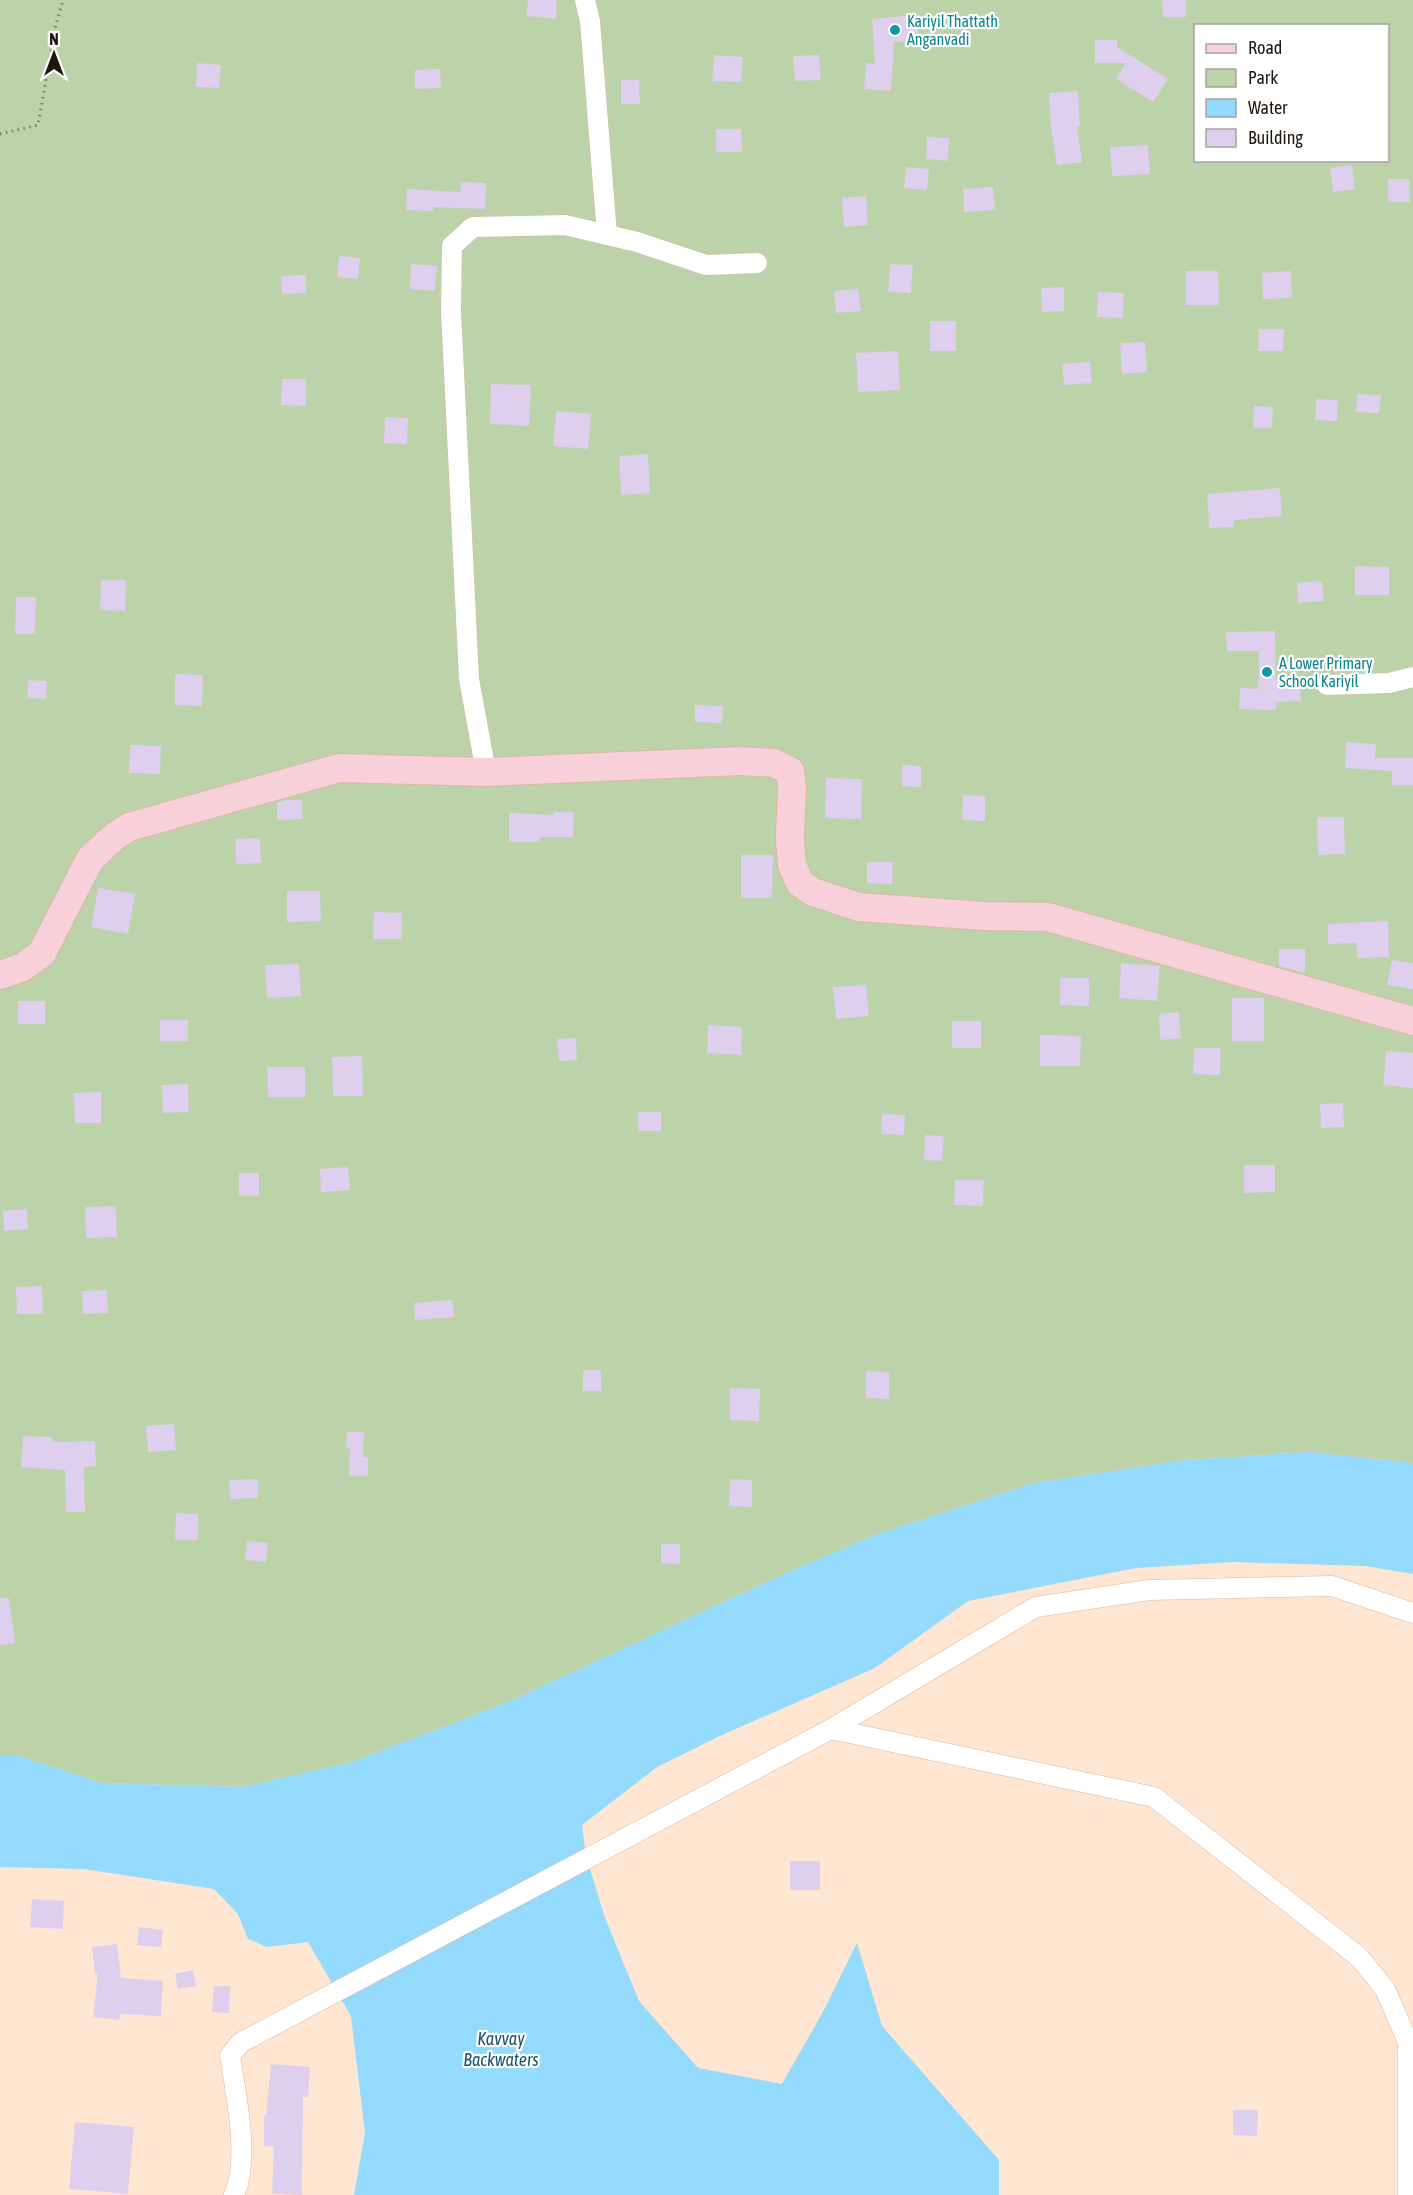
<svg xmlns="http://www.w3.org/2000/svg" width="1413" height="2195" font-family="'Asap Condensed',sans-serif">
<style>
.green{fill:#bcd2a9;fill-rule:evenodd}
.water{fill:#93dafc}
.building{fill:#decfef}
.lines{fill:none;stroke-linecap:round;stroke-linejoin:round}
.street-casing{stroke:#d7b9a2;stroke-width:21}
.secondary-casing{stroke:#d7b9a2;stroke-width:30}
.path{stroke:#867668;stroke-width:3;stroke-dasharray:1.5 4.5;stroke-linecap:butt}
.street{stroke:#fff;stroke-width:20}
.secondary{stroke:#f8d0da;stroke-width:28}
.culture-dot{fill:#0f9aa8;stroke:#fff;stroke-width:2}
.labels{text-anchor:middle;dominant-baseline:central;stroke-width:4.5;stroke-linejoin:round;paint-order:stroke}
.culture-label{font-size:16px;fill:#0d838f;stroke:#fff;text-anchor:start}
.water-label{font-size:18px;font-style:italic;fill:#195269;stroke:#fff}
</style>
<rect width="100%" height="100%" fill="#fee6d2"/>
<path class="green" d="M0 0H1413V1463L1310 1452 1185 1460 1034 1483 872 1536 777 1577 513 1700 352 1762 243 1787 102 1783 18 1756H0ZM1196 26H1388V160H1196Z"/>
<path class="water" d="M1310 1452 1413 1463V1574L1365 1566 1233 1562 1136 1568 968 1601 875 1668 724 1734 657 1767 582 1825 586 1856 605 1918 639 2001 698 2068 782 2084 824 2010 857 1943 882 2026 999 2160V2195H354L365 2133 351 2016 308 1942 267 1947 248 1939 238 1914 214 1889 84 1869 0 1867V1756H18L102 1783 243 1787 352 1762 513 1700 777 1577 872 1536 1034 1483 1185 1460Z"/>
<g class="building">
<path d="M528 0H557L556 19 526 16Z"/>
<path d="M1162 0H1186V17H1163Z"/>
<path d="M917 15 919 41 894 42 891 91 864 89 866 63 875 64 872 19Z"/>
<path d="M1095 40H1117V47L1168 79 1153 102 1116 79 1126 63H1095Z"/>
<path d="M714 55 743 57 741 82 712 81Z"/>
<path d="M819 55 821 80 795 81 793 56Z"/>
<path d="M197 63 221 65 219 88 196 87Z"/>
<path d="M440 69 441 88 415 89V70Z"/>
<path d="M621 80H639L640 104H621Z"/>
<path d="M1078 91 1080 126H1077L1082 162 1057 165 1051 128 1049 93Z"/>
<path d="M716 129H741L742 152H716Z"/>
<path d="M927 137 949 138 948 161 926 159Z"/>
<path d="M1148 145 1150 174 1112 176 1110 147Z"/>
<path d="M1352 165 1355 189 1333 192 1330 168Z"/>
<path d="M906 167 929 169 927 190 904 188Z"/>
<path d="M1388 179H1409L1410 202H1388Z"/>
<path d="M461 182 486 183 485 209 433 207V211L406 210 407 189 460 192Z"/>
<path d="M993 187 995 210 964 212 963 189Z"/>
<path d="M866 196 868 225 844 227 842 198Z"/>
<path d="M339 256 360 258 358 279 337 277Z"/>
<path d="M411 264 437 266 435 291 410 289Z"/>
<path d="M890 264 913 265 911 293 888 292Z"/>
<path d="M1186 271H1218L1219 305H1186Z"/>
<path d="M1291 271 1292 298 1263 299 1262 273Z"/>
<path d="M306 275V293L282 294 281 276Z"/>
<path d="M1064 287V311L1042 312 1041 288Z"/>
<path d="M858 289 861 311 836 313 834 291Z"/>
<path d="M1098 292 1124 293 1123 318 1097 317Z"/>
<rect x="930" y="321" width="26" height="30"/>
<path d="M1259 329H1284L1283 351H1258Z"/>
<path d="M1145 342 1147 372 1122 374 1120 343Z"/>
<path d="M898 351 900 390 858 392 856 353Z"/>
<path d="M1090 362 1092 383 1064 385 1062 364Z"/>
<path d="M282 379H306V406L281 405Z"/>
<path d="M491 384 531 385 529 426 490 424Z"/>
<path d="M1357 394 1381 395 1379 413 1356 412Z"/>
<path d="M1316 399 1338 400 1337 421 1315 420Z"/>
<path d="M1254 406 1273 407 1272 428H1253Z"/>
<path d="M556 411 591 414 588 449 553 446Z"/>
<path d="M385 417 408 418 407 444 384 443Z"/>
<path d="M648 454 650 493 621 495 619 456Z"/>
<path d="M1280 488 1282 516 1234 520V527L1209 528 1207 494Z"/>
<path d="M1355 566 1389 567V595H1355Z"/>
<path d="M101 580H126L125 611 100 610Z"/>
<path d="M1322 581 1324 601 1298 603 1297 583Z"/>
<path d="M16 597H36L35 634H15Z"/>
<path d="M1275 631 1276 680 1300 679 1301 701 1276 702V710L1239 709 1240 688 1258 689 1259 651H1227L1226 632Z"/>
<path d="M175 674 203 675 202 706 175 705Z"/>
<path d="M28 680 47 681 46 699 27 698Z"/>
<path d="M695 705 723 706 722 723 695 722Z"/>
<path d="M1346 742 1376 744 1375 758H1413V785H1392V771L1345 768Z"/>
<path d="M130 745 161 746 160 774 129 773Z"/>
<path d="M902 765 921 766V787L902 786Z"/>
<path d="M826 778 862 779 861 819 825 818Z"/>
<path d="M963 795 985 796V821L962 820Z"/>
<path d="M286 800H302V819L277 820V803Z"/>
<path d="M554 812H574L573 837H540V842H509V813L554 815Z"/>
<path d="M1317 817H1344L1345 854 1318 855Z"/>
<path d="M260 838 261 863 236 864 235 839Z"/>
<path d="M741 855H773L772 898H741Z"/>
<path d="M867 862H893L892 884 867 883Z"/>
<path d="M98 888 135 894 128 934 91 927Z"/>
<path d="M287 891H320L321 921 287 922Z"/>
<path d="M374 912 402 913V939H373Z"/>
<path d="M1388 921 1389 957 1357 958 1356 943 1328 944V924Z"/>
<path d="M1279 949H1305V973L1279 966Z"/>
<path d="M1392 960 1413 963V989L1387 985Z"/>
<path d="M1121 963 1160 966 1157 1001 1119 998Z"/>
<path d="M299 964 301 996 267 998 265 965Z"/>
<path d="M1060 978H1089V1006L1060 1005Z"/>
<path d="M866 985 869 1016 836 1019 833 987Z"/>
<rect x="1232" y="998" width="32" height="43"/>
<rect x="18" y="1001" width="27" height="23"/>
<path d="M1179 1012 1181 1038 1160 1040 1159 1014Z"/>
<rect x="160" y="1020" width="28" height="21"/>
<rect x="952" y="1021" width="29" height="27"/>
<path d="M708 1025 742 1027 741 1055 707 1053Z"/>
<path d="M1040 1035 1081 1036 1080 1066H1040Z"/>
<path d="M576 1038 577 1060 559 1061 557 1039Z"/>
<path d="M1194 1048H1221L1220 1075 1193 1074Z"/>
<path d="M1386 1051 1413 1053V1088L1383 1085Z"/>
<path d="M362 1056 363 1096H333L332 1057Z"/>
<path d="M267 1067H305V1097H268Z"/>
<path d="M188 1084 189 1112 163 1113 162 1085Z"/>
<path d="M101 1092V1123H75L74 1093Z"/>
<path d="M1343 1103 1344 1127 1321 1128 1320 1104Z"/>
<rect x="638" y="1112" width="23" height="19"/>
<path d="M882 1114 905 1115 904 1135 881 1134Z"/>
<path d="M925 1135 944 1136 942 1161 924 1160Z"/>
<path d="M1244 1165H1275V1192L1244 1193Z"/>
<path d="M348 1167 350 1190 321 1192 320 1169Z"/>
<rect x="239" y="1173" width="20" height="23"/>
<path d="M955 1180H984L983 1206 954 1205Z"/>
<path d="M116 1206 117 1237 86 1238 85 1207Z"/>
<path d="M27 1209 28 1229 4 1231 3 1211Z"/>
<path d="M42 1286 43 1314H17L16 1287Z"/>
<path d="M107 1290 108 1313 83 1314 82 1291Z"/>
<path d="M452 1300 454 1317 415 1320 414 1303Z"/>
<rect x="583" y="1370" width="18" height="21"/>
<path d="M866 1371 889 1372V1399L866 1398Z"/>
<path d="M730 1388 760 1389 759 1421 730 1420Z"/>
<path d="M174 1424 176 1450 148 1452 146 1426Z"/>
<path d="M347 1432H364L363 1457H368V1476H349L350 1448 346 1447Z"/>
<path d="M23 1436 52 1437V1442L95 1441 96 1466 84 1467 85 1512H66L65 1470 21 1467Z"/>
<path d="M258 1479V1498L230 1499 229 1480Z"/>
<path d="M730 1479 752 1480V1507L729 1506Z"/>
<path d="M176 1513 198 1514V1540H175Z"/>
<path d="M247 1541 268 1543 266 1562 245 1560Z"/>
<path d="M661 1544H680V1564L661 1563Z"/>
<path d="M0 1598H9L15 1643 0 1645Z"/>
<rect x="790" y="1861" width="30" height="29"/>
<path d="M32 1899 64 1901 63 1929 30 1927Z"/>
<path d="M139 1927 163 1930 161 1947 137 1945Z"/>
<path d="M117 1944 121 1978 163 1981 161 2016 120 2014 119 2020 93 2017 98 1973H95L92 1947Z"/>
<path d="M193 1970 196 1986 178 1989 175 1974Z"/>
<path d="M214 1986H230L229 2013 212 2012Z"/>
<path d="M271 2064 310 2067 308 2097H303L302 2195 272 2194 274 2147 264 2146V2115H266Z"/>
<path d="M1233 2110H1258L1257 2136 1233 2135Z"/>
<path d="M75 2122 134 2127 128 2194 69 2189Z"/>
</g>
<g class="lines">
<g class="street-casing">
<g id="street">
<path d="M585 0 590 21 607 235"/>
<path d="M1327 685 1389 683 1413 677"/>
<path d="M486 772 469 679 451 311 452 246 473 227 565 225 637 242 706 265 757 263"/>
<path d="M831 1729 1154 1797 1359 1957 1385 1989 1408 2042V2195"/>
<path d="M234 2195C250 2161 236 2094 230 2056L240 2043 831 1729 1036 1607 1149 1590 1332 1586 1413 1613"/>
</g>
</g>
<g class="secondary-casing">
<path id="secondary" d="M0 975 23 967 42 953 90 859 115 836 129 827 339 768 486 772 740 761 774 763 790 771 792 787 790 839 792 865 800 883 813 892 859 907 984 916 1048 917 1413 1021"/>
</g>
<path class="path" d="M0 134 38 125 56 24 63 0"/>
<use href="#street" class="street"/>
<use href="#secondary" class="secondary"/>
</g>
<g class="culture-dot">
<circle cx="895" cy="30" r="6"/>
<circle cx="1267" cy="672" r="6"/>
</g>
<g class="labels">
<g class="culture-label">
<text x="907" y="21">Kariyil Thattath<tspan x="907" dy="18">Anganvadi</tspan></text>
<text x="1279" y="663">A Lower Primary<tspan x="1279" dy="18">School Kariyil</tspan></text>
</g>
<g class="water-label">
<text x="501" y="2038">Kavvay<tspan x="501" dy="21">Backwaters</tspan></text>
</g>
</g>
<rect x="1194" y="24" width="195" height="138" fill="#ffffff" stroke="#a6a29e" stroke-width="1.5"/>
<rect x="1206" y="44" width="30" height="9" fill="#f8d0da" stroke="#a6a29e" stroke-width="1.5"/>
<text x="1248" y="54" font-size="18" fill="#20160d">Road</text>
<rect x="1206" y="69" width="30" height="18" fill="#bcd2a9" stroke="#a6a29e" stroke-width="1.5"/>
<text x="1248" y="84" font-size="18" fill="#20160d">Park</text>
<rect x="1206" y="99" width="30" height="18" fill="#93dafc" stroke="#a6a29e" stroke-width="1.5"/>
<text x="1248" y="114" font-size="18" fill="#20160d">Water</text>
<rect x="1206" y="129" width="30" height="18" fill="#decfef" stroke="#a6a29e" stroke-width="1.5"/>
<text x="1248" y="144" font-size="18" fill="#20160d">Building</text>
<g transform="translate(54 54)" stroke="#ffffff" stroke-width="4.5" paint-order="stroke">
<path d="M0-4.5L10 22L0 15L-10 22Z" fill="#20160d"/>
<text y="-9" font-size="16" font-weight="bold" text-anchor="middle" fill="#20160d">N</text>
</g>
</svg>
